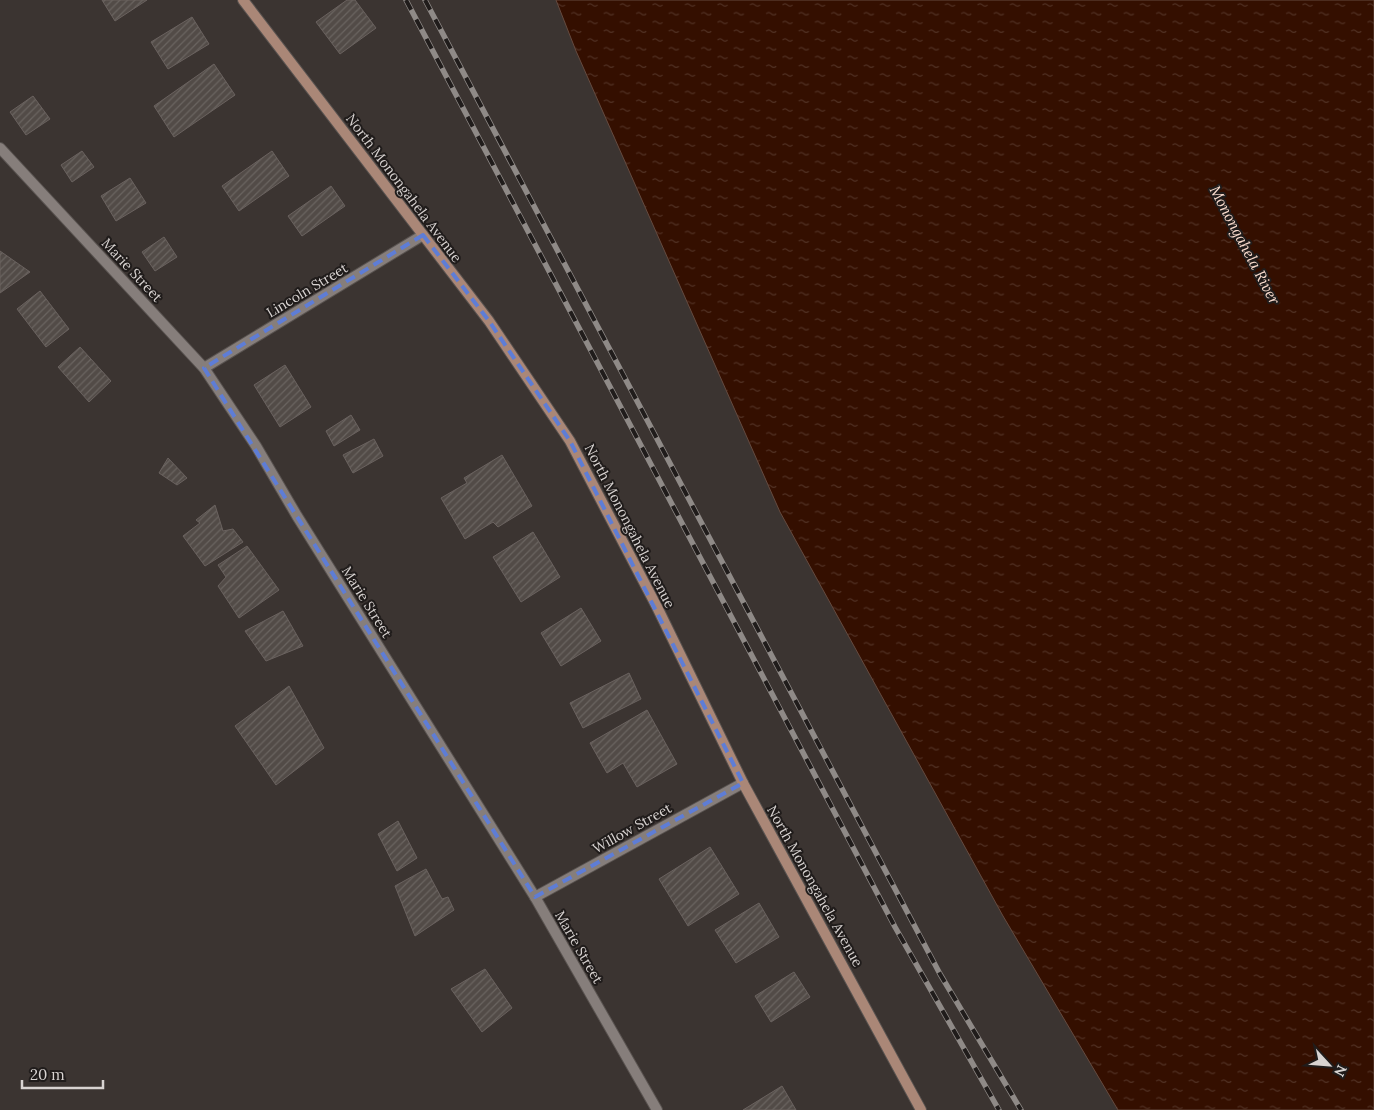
<svg xmlns="http://www.w3.org/2000/svg" width="1374" height="1110" font-family="Lora,serif">
<style>
.water{fill:url(#water-ripples);stroke:#654a3f}
.building{fill:url(#building-hatch);stroke:#6a625f}
.lines{fill:none;stroke-linecap:round;stroke-linejoin:round}
.minor-casing{stroke:#595350;stroke-width:12}
.secondary-casing{stroke:#595350;stroke-width:12}
.minor{stroke:#867e7b;stroke-width:10}
.secondary{stroke:#aa8777;stroke-width:10}
.rail-casing{stroke:#8f8a87;stroke-width:5.5}
.rail{stroke:#201c1b;stroke-width:4;stroke-dasharray:11;stroke-linecap:butt}
.marked{fill:none;stroke:#5e7dd6;stroke-width:4;stroke-dasharray:10 6;stroke-linejoin:round}
.labels{text-anchor:middle;dominant-baseline:central;stroke-width:4;stroke-linejoin:round;paint-order:stroke}
.street-label{font-size:14px;fill:#d8d3d1;stroke:#201c1b}
.water-label{font-size:15px;font-style:italic;fill:#fadcce;stroke:#201c1b}
</style>
<defs>
<pattern id="water-ripples" width="26" height="14" patternUnits="userSpaceOnUse" patternTransform="scale(1.25)"><rect width="26" height="14" fill="#340f00"/><path d="M2 4q2-2 4 0t4 0M15 11q2-2 4 0t4 0" fill="none" stroke="#513124"/></pattern>
<pattern id="building-hatch" width="6" height="6" patternUnits="userSpaceOnUse" patternTransform="scale(1.25)"><rect width="6" height="6" fill="#524b47"/><path d="M-1 1l2-2M0 6l6-6M5 7l2-2" fill="none" stroke="#6a6460"/></pattern>
</defs>
<rect width="100%" height="100%" fill="#3b3431"/>
<path class="water" d="M556 0H1374V1110H1118L1003 916 780 512 576 51Z"/>
<g class="building">
<path d="M102 0H147L115 21Z"/>
<path d="M347 0H355L376 28 340 54 316 22Z"/>
<path d="M192 17 209 44 168 69 151 42Z"/>
<path d="M214 64 235 95 174 137 154 106Z"/>
<path d="M33 96 50 119 26 135 10 112Z"/>
<path d="M82 151 94 167 72 182 61 165Z"/>
<path d="M272 151 289 176 239 211 222 186Z"/>
<path d="M130 178 146 203 116 221 101 196Z"/>
<path d="M331 186 345 206 302 236 288 216Z"/>
<path d="M164 237 177 257 155 271 142 252Z"/>
<path d="M0 251 30 272 0 293Z"/>
<path d="M40 291 69 329 46 347 17 309Z"/>
<path d="M80 347 111 381 89 402 58 367Z"/>
<path d="M285 365 311 407 280 427 254 385Z"/>
<path d="M351 415 360 430 334 446 326 431Z"/>
<path d="M374 439 383 456 353 473 343 455Z"/>
<path d="M502 455 532 506 498 527 493 522 465 539 441 498 467 483 464 478Z"/>
<path d="M168 458 187 478 177 485 159 473Z"/>
<path d="M215 505 223 531 233 529 243 542 205 566 183 536 200 523 196 520Z"/>
<path d="M533 532 560 577 521 602 493 557Z"/>
<path d="M247 546 279 590 239 618 218 586 226 577 218 565Z"/>
<path d="M581 608 601 641 561 666 541 633Z"/>
<path d="M283 611 303 646 266 661 245 631Z"/>
<path d="M629 673 641 699 583 728 570 703Z"/>
<path d="M289 686 324 748 276 785 235 726Z"/>
<path d="M647 710 677 764 637 787 623 763 607 773 590 743Z"/>
<path d="M398 821 417 858 397 871 378 834Z"/>
<path d="M710 847 739 894 688 926 659 879Z"/>
<path d="M426 869 442 899 448 897 454 910 415 936 395 886Z"/>
<path d="M759 903 779 937 736 963 715 930Z"/>
<path d="M485 969 512 1008 482 1032 451 989Z"/>
<path d="M794 972 810 997 771 1022 755 996Z"/>
<path d="M782 1086 796 1110H743Z"/>
</g>
<g class="lines">
<g class="minor-casing">
<g id="minor">
<path d="M0 148 204 368 256 446 297 516 535 897 657 1110"/>
<path d="M204 368 423 235"/>
<path d="M535 897 743 783"/>
</g>
</g>
<g class="secondary-casing">
<path id="secondary" d="M243 0 489 321 570 441 657 607 743 783 921 1110"/>
</g>
<use href="#minor" class="minor"/>
<use href="#secondary" class="secondary"/>
<g class="rail-casing">
<g id="rail">
<path d="M406 0 895 927 999 1110"/>
<path d="M425 0 940 974 1021 1110"/>
</g>
</g>
<use href="#rail" class="rail"/>
</g>
<path class="marked" d="M423 235 489 321 570 441 743 783 535 897 204 368Z"/>
<g class="labels">
<g class="street-label">
<text transform="translate(404 188) rotate(53)">North Monongahela Avenue</text>
<text transform="translate(132 270) rotate(47)">Marie Street</text>
<text transform="translate(307 290) rotate(-31)">Lincoln Street</text>
<text transform="translate(630 526) rotate(63)">North Monongahela Avenue</text>
<text transform="translate(367 602) rotate(58)">Marie Street</text>
<text transform="translate(632 828) rotate(-29)">Willow Street</text>
<text transform="translate(815 886) rotate(61)">North Monongahela Avenue</text>
<text transform="translate(579 947) rotate(60)">Marie Street</text>
</g>
<g class="water-label">
<text transform="translate(1245 245) rotate(62)">Monongahela River</text>
</g>
</g>
<g transform="translate(1329 1065) rotate(116)" stroke="#201c1b" stroke-width="4" paint-order="stroke">
<path d="M0-4L9 19L0 12L-9 19Z" fill="#d8d3d1"/>
<text y="-8" font-size="14" font-weight="bold" text-anchor="middle" fill="#d8d3d1">N</text>
</g>
<path d="M22 1080v8h81v-8" fill="none" stroke="#d8d3d1" stroke-width="2.5"/>
<text x="30" y="1080" font-size="15" fill="#d8d3d1" stroke="#201c1b" stroke-width="4" paint-order="stroke">20 m</text>
</svg>
